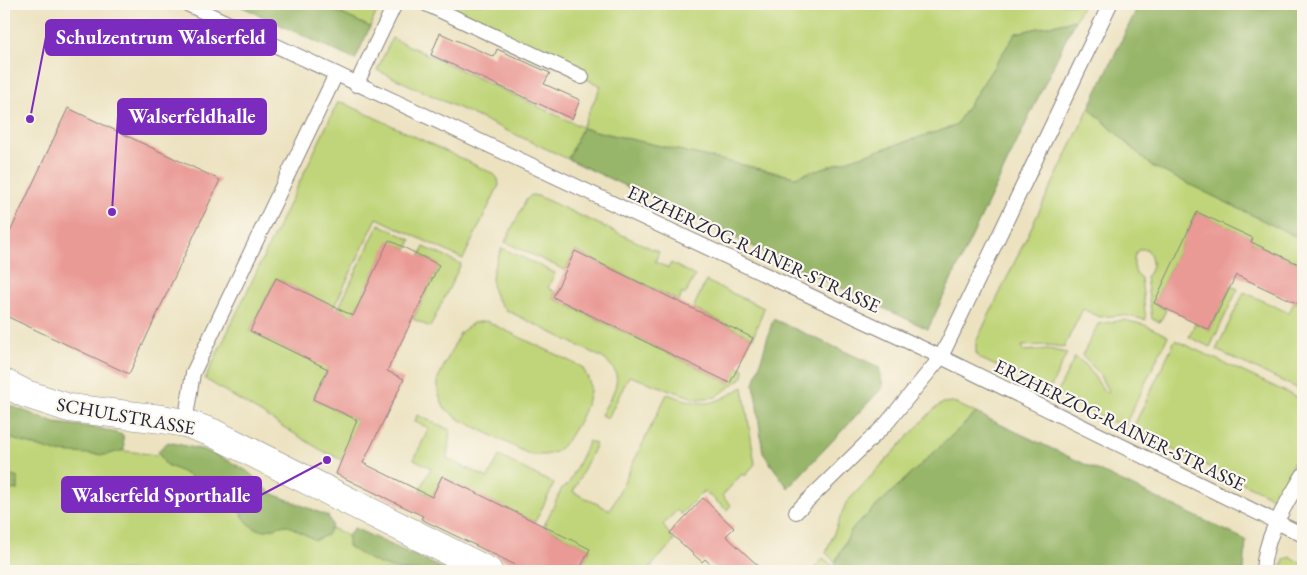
<svg xmlns="http://www.w3.org/2000/svg" width="1307" height="575" font-family="'EB Garamond',serif">
<style>
.green{fill:#c0d579;stroke:#717c5a}
.forest{fill:#98b669;stroke:#5d6c52}
.building{fill:#ea9a95}
.lines{fill:none;stroke-linecap:round;stroke-linejoin:round}
.service-casing{stroke:#87827e;stroke-width:16}
.tertiary-casing{stroke:#87827e;stroke-width:29}
.service{stroke:#fff;stroke-width:14}
.tertiary{stroke:#fff;stroke-width:28}
.labels{text-anchor:middle;dominant-baseline:central;stroke-width:4.5;stroke-linejoin:round;paint-order:stroke}
.street-label{font-size:19px;fill:#22223b;stroke:#fbf7ec}
.leader{fill:none;stroke:#7b2cbf;stroke-width:2}
.callout-dot{fill:#7b2cbf;stroke:#fbf7ec;stroke-width:2}
.callout{fill:#7b2cbf;stroke:#7b2cbf;stroke-width:2}
.callout-label{font-size:20px;text-anchor:middle;font-weight:bold;fill:#fff}
</style>
<rect width="100%" height="100%" fill="#fbf7ec"/>
<filter id="ink" filterUnits="userSpaceOnUse"><feTurbulence type="fractalNoise" baseFrequency=".02" numOctaves="2"/><feDisplacementMap in="SourceGraphic" scale="10" xChannelSelector="R" yChannelSelector="G"/><feConvolveMatrix kernelMatrix="1 2 1 2 8 2 1 2 1" color-interpolation-filters="sRGB"/></filter>
<filter id="wash" filterUnits="userSpaceOnUse"><feTurbulence type="fractalNoise" baseFrequency=".0096" numOctaves="4" result="noise"/><feDisplacementMap in="SourceGraphic" scale="20" xChannelSelector="R" yChannelSelector="G"/><feGaussianBlur stdDeviation="1.12" result="paint"/><feColorMatrix in="noise" values="0 0 0 0 0 0 0 0 0 0 0 0 0 0 0 0 0 1.4 0 .05"/><feComposite in="paint" operator="in"/></filter>
<g filter="url(#wash)">
<rect width="100%" height="100%" fill="#ece2c0"/>
<g class="green">
<path d="M320 4H380L370 27Z"/>
<path d="M426 4H1083L1075 20 1016 33 955 126 795 177 582 128 568 159 377 70 392 38 582 127 601 86Z"/>
<path d="M338 102 344 103 494 174 498 179 499 185 463 259 377 218 334 307 276 278 250 331 305 358 340 343 313 399 357 420 342 460 321 450 205 379Z"/>
<path d="M1089 108 1152 166 1303 240V266L1251 242 1252 238 1197 212 1154 303 1166 310 1160 322 1152 319 1146 277C1154 268 1154 259 1147 249H1139C1132 257 1133 264 1136 274L1141 278 1146 320 1123 315 1099 317 1083 309 1064 347 1047 345 1022 346 1023 351 1048 349 1067 353 1049 391 979 358 976 354V342Z"/>
<path d="M531 195 538 196 659 252 655 262 668 268 671 263 695 276 685 295 682 293 679 301 575 251 565 270 505 242 526 200Z"/>
<path d="M379 224 411 240 407 249 389 241 353 316 338 309Z"/>
<path d="M424 247 461 264 430 327 413 319 439 265 420 255Z"/>
<path d="M502 248 555 273 548 288 555 292 553 298 730 383 738 366 744 369 743 377 716 397 697 399 629 376 608 418 601 415C613 392 629 375 601 357L506 310C485 290 491 272 502 248Z"/>
<path d="M706 281 764 308 753 338 693 308Z"/>
<path d="M1231 286 1238 289 1210 347 1189 337 1195 323 1210 330Z"/>
<path d="M1244 292 1289 313 1294 302 1303 306V391L1216 350Z"/>
<path d="M1124 320 1145 325 1168 336 1124 427 1056 395 1075 357 1086 365 1105 392 1108 391 1098 372 1082 356 1098 324Z"/>
<path d="M486 321 582 367C586 374 590 380 590 389 590 404 570 441 558 450 550 456 541 455 531 455L457 418 444 407 438 392V378L460 333 473 323Z"/>
<path d="M1175 340 1303 400V443L1276 499 1132 430Z"/>
<path d="M743 387 755 464 745 476 742 474 722 496 731 505 727 510 704 491 681 514 677 510 663 525 674 541 647 571H579L590 549 544 526 562 488 568 485 589 441 596 444 573 492 610 510 667 394C706 406 708 408 743 387Z"/>
<path d="M953 402 976 413 852 529 835 562 826 553 846 503 933 410 943 403Z"/>
<path d="M417 415 450 430 447 459 488 478 499 456 554 484 535 522 442 477 432 497 420 490 431 468 414 459 429 428 415 422Z"/>
<path d="M4 419 53 442 181 458 423 571H4Z"/>
<path d="M1290 557 1303 564V571H1280L1284 560Z"/>
<path d="M823 558 833 566 831 571H812Z"/>
</g>
<g class="forest">
<path d="M236 4H320L370 27 355 60Z"/>
<path d="M1139 4H1303V240L1152 166 1089 108Z"/>
<path d="M1075 20 928 329 568 159 582 128 795 177 955 126 1016 33Z"/>
<path d="M773 319 879 367 883 387 788 488 763 453 754 384Z"/>
<path d="M4 403 55 423 98 428 123 435 124 450 106 455 56 452 12 439 4 434Z"/>
<path d="M976 413 1246 540 1244 571H831L852 529Z"/>
<path d="M168 442 204 450 227 460 247 471 271 493 328 516 332 525 327 535 315 540 287 525C279 525 267 532 260 530 244 527 242 506 227 504 216 502 210 507 200 502L190 476 165 464 158 451Z"/>
<path d="M4 473 18 478V490L4 489Z"/>
<path d="M354 528 448 571C402 571 387 573 348 546V536Z"/>
</g>
<g id="blocks">
<g class="building">
<path d="M440 33 494 57 497 49 550 73 544 84 580 100 572 119 431 55Z"/>
<path d="M68 108 220 180 129 374 4 315V245Z"/>
<path d="M1197 212 1253 238 1251 242 1303 266V306L1236 275 1209 330 1154 303Z"/>
<path d="M389 240 439 265 387 371 404 379 363 463 432 497 442 476 590 549 579 571H528L421 519 423 516 336 474 357 420 313 399 328 369 250 331 276 278 353 316Z"/>
<path d="M575 251 753 338 730 383 553 297Z"/>
<path d="M703 498 734 528 726 536 764 571H718L705 559 702 562 670 533Z"/>
</g>
</g>
</g>
<g filter="url(#ink)">
<use href="#blocks" fill-opacity="0" stroke="#87827e" stroke-width="1"/>
<g class="lines">
<g class="service-casing">
<g id="service">
<path d="M187 4 941 357 1303 535"/>
<path d="M426 4 582 77"/>
<path d="M356 85 395 4"/>
<path d="M185 423 193 373 336 74"/>
<path d="M796 512 886 424 941 357 1110 4"/>
<path d="M1263 571C1265 535 1285 506 1303 475"/>
</g>
</g>
<g class="tertiary-casing">
<path id="tertiary" d="M4 383 26 394 69 408 162 419 185 423 213 433 488 571"/>
</g>
<use href="#service" class="service"/>
<use href="#tertiary" class="tertiary"/>
</g>
</g>
<g class="labels">
<g class="street-label">
<text transform="translate(754 249) rotate(25)">ERZHERZOG-RAINER-STRASSE</text>
<text transform="translate(126 416) rotate(10)">SCHULSTRASSE</text>
<text transform="translate(1120 425) rotate(26)">ERZHERZOG-RAINER-STRASSE</text>
</g>
</g>
<path class="leader" d="M30 119L46 37M112 212L118 116M327 460L261 495"/>
<g class="callout-dot">
<circle cx="30" cy="119" r="5"/>
<circle cx="112" cy="212" r="5"/>
<circle cx="327" cy="460" r="5"/>
</g>
<g class="callout">
<rect x="46" y="20" width="230" height="35" rx="5"/>
<rect x="118" y="99" width="148" height="35" rx="5"/>
<rect x="62" y="477" width="199" height="35" rx="5"/>
</g>
<g class="callout-label">
<text x="161" y="44">Schulzentrum Walserfeld</text>
<text x="192" y="123">Walserfeldhalle</text>
<text x="161" y="502">Walserfeld Sporthalle</text>
</g>
<rect width="1307" height="575" fill="none" stroke="#fbf7ec" stroke-width="20"/>
</svg>
